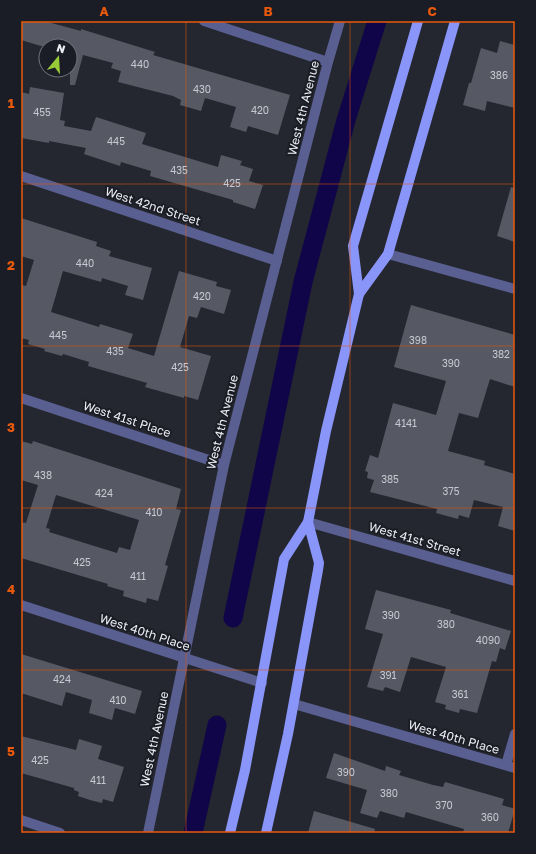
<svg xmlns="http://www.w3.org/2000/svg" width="536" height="854" font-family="'Golos Text',sans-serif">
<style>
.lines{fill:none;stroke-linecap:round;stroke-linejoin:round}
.canal{stroke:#100548;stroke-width:19}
.building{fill:#565863;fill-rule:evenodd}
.minor{stroke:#595f90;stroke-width:10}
.tertiary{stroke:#595f90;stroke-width:10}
.primary{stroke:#8a95fa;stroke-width:10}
.grid{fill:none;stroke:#e8590c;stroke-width:1;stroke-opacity:0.55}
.labels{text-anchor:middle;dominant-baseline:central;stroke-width:4;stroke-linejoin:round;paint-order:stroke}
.number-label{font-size:10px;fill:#c7c8d0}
.street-label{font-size:12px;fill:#edeef4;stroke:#1b1d26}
.neatline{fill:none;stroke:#e8590c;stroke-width:1.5}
.grid-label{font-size:13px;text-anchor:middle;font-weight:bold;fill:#e8590c}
</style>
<rect width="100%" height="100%" fill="#252730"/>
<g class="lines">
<g class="canal">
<path d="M233 618 303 282 346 120 377 21"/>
<path d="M193 833 217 725"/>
</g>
</g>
<g class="building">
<path d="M21 21H44L81 31V29L155 52 153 55 290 95 278 135 248 126 246 132 230 127 236 107 205 98 201 111 180 105 181 100 173 96 118 82 121 71 111 68 113 63 83 55 75 85H70V46H41L21 40Z"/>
<path d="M500 41 515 45V108L487 101 485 111 463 105 469 83H471L481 48 497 53Z"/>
<path d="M30 87 64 93 60 120 65 121 64 126 91 131 96 117 146 133 142 144 218 167 221 155 242 161 240 165 253 169 249 181 263 185 255 209 233 202V200L150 176 151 171 121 162 120 166 84 154 86 148 49 141V143L21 138V92L29 94Z"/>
<path d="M511 187 515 188V242L497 236Z"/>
<path d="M21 218 97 242 96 246 111 251 109 256 152 268 143 300 125 295 128 286 102 278 101 282 63 271 51 312 99 327 100 324 133 334 128 348 154 356 179 271 217 282 216 286 231 290 224 314 201 307 197 318 189 316 180 347 211 356 198 400 184 396V398L145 387 147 383 88 366 89 362 63 354 62 356 44 351 45 349 28 344 29 340 21 338V285L26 286 34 260 21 256Z"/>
<path d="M411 305 515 335V387L490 379 478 418 459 413 448 451 485 461 484 465 515 474V531L498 526 503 507 474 500 469 518 459 515 458 519 436 513 437 509 370 492 374 480 367 478 368 472 365 471 370 455 378 458 393 403 436 415 446 381 394 367Z"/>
<path d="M21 441 32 444 33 441 181 489 176 509 181 510 165 565 168 566 158 601 147 598 146 603 123 596 124 591 107 586 108 584 21 558V522L26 523 38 485 21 480ZM56 495 139 520 130 550 119 547 117 553 49 532 50 529 46 528Z"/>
<path d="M376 590 451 610 450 613 511 631 505 650 500 648 496 662 492 661 477 713 460 709 459 713 445 709 446 705 435 702 446 667 411 657 400 692 385 687 383 691 367 687 383 634 365 629Z"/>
<path d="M21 654 142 691 135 714 115 708 112 720 89 713 92 700 66 692 62 706 21 693Z"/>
<path d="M21 736 76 750 79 739 102 746 98 759 124 767 113 802 103 799 102 803 90 800 78 796 79 792 74 790V788L21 773Z"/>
<path d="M334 753 385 771 386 766 401 771 399 775 433 785 443 787 445 782 504 799 502 805 515 809 508 833H463L464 829 406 812 404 818 380 811 377 818 360 813 367 790 326 778Z"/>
<path d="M314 811 375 829 374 833H308Z"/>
</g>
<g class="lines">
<g class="minor">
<path d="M204 21 328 62"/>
<path d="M21 176 277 261"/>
<path d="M388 254 515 289"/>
<path d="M21 398 224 465"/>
<path d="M21 605 262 683"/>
<path d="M294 704 515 768"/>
<path d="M506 765 515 734"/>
<path d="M21 820 60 833"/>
<path d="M148 833 224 465 328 62 340 21"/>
</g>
<path class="tertiary" d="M308 522 515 581"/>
<g class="primary">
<path d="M359 294 388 254 455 21"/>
<path d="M230 833 245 770 284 559 308 522 326 431 359 294 353 246 418 21"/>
<path d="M266 833 288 734 318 570 319 563 308 522"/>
</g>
</g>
<path class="grid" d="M186 21V833M350 21V833M21 184H515M21 346H515M21 508H515M21 670H515"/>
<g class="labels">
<g class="number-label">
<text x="140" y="64">440</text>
<text x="499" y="75">386</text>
<text x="202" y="89">430</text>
<text x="260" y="110">420</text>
<text x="42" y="112">455</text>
<text x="116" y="141">445</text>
<text x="179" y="170">435</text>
<text x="232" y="183">425</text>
<text x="85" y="263">440</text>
<text x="202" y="296">420</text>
<text x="58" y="335">445</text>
<text x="418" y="340">398</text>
<text x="115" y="351">435</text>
<text x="501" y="354">382</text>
<text x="451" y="363">390</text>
<text x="180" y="367">425</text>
<text x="406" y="423">4141</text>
<text x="43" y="475">438</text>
<text x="390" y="479">385</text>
<text x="451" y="491">375</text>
<text x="104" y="493">424</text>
<text x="154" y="512">410</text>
<text x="82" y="562">425</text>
<text x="138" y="576">411</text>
<text x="391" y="615">390</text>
<text x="446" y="624">380</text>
<text x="488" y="640">4090</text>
<text x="388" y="675">391</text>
<text x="62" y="679">424</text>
<text x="460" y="694">361</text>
<text x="118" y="700">410</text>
<text x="40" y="760">425</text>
<text x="346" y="772">390</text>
<text x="98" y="780">411</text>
<text x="389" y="793">380</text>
<text x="444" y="805">370</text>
<text x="490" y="817">360</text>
</g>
<g class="street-label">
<text transform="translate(303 108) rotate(-76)">West 4th Avenue</text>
<text transform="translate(153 206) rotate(18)">West 42nd Street</text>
<text transform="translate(127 419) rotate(18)">West 41st Place</text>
<text transform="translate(222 422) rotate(-76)">West 4th Avenue</text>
<text transform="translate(415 539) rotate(16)">West 41st Street</text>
<text transform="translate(145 632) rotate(18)">West 40th Place</text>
<text transform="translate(454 737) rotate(16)">West 40th Place</text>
<text transform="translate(154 739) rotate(-78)">West 4th Avenue</text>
</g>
</g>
<rect width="536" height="854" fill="none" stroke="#1b1d26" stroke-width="44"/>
<g transform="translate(58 58) rotate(18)"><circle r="19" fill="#1b1d26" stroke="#6f7178"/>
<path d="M0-3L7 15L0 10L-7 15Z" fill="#98cb37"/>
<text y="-6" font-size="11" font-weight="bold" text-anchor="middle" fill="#edeef4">N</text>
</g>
<rect x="22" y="22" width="492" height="810" class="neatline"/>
<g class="grid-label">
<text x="104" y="16">A</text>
<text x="268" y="16">B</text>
<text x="432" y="16">C</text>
<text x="11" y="108">1</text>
<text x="11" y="270">2</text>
<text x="11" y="432">3</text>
<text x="11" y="594">4</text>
<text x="11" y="756">5</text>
</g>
</svg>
